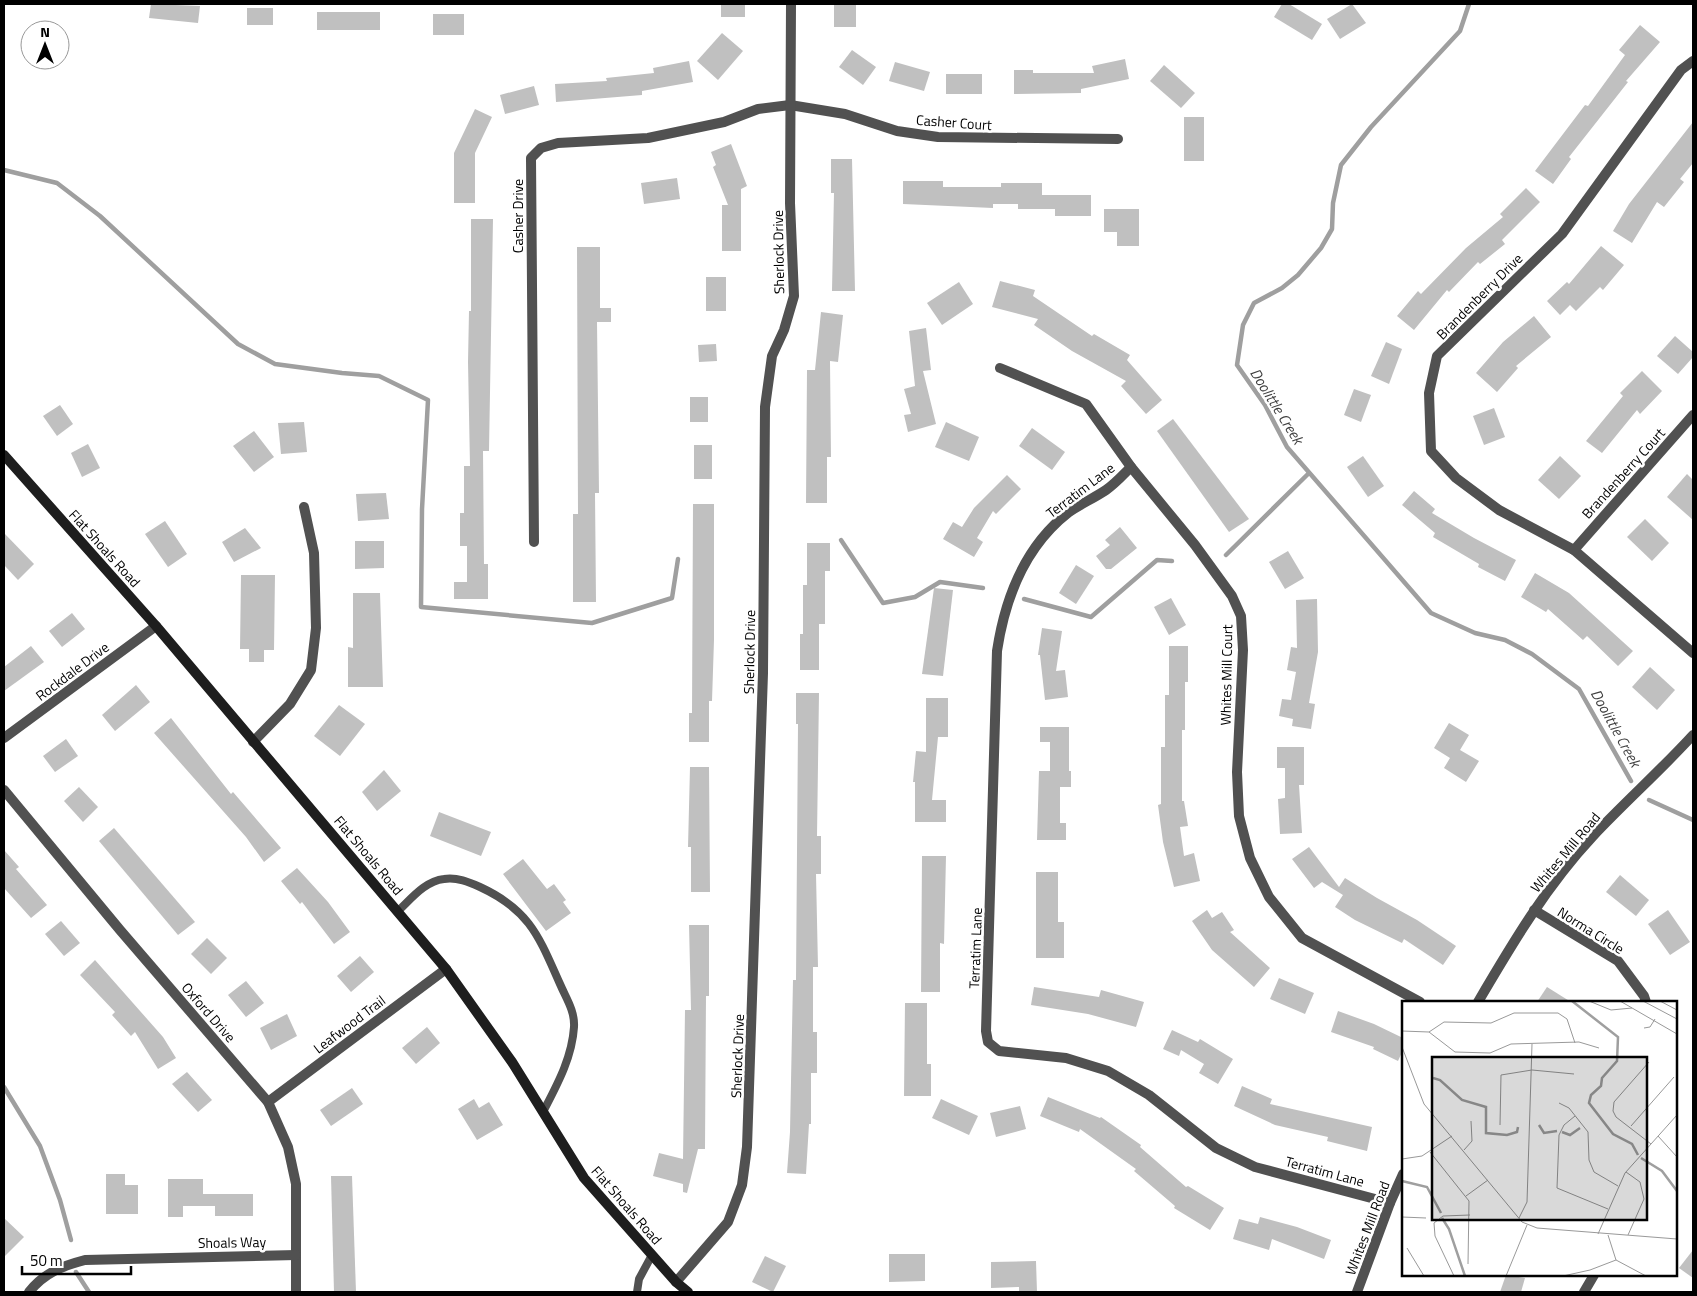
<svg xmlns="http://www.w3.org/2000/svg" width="1697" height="1296" font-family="'Titillium Web',sans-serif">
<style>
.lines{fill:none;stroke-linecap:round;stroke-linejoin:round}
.stream{stroke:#9f9f9f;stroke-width:4.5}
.building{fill:#c0c0c0}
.service{stroke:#515151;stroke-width:8}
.minor{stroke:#515151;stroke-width:10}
.tertiary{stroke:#515151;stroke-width:10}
.secondary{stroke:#1e1e1e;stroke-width:10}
.labels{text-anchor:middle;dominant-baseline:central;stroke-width:5;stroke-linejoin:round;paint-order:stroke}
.street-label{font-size:14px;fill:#000;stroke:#fff}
.water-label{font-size:15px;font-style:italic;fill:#404040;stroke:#fff}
.inset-river{fill:none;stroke:#9f9f9f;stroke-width:2.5}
.inset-road{fill:none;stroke:#999;stroke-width:1}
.view{fill:#000;fill-opacity:0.15;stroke:#000;stroke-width:2.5}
.inset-edge{fill:none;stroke:#000;stroke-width:2.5}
</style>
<rect width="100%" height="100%" fill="#fff"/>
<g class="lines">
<g class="stream">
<path d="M1469 4 1460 31 1371 127 1341 165 1333 203 1332 229 1321 248 1298 275 1282 288 1254 303 1243 325 1237 365 1265 405 1287 447 1431 613 1475 633 1505 640 1532 654 1579 689 1631 781"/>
<path d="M4 170 57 183 100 216 238 344 275 364 342 373 379 376 428 400 422 509 421 607 592 623 672 598 678 559"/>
<path d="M841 540 883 603 915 597 940 582 983 588"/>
<path d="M1226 555 1309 473"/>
<path d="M1024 599 1091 617 1157 560 1172 561"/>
<path d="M1649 800 1693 820"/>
<path d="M4 1087 40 1146 60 1200 71 1240"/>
<path d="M76 1272 89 1292"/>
</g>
</g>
<g class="building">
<path d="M151 4 200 6 198 23 149 18Z"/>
<rect x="721" y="4" width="24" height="13"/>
<rect x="834" y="4" width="22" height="23"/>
<path d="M1282 4H1289L1322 24 1312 40 1274 17Z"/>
<path d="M1352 4 1366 23 1340 39 1327 19Z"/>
<rect x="247" y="8" width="26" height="17"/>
<rect x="317" y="12" width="63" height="18"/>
<rect x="433" y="14" width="31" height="21"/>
<path d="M1640 25 1660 42 1626 81 1628 82 1569 157 1571 159 1553 184 1535 171 1585 105 1588 106 1625 55 1619 50Z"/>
<path d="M722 33 743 51 718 80 697 61Z"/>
<path d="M852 50 876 67 863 85 839 67Z"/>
<path d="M1125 59 1129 79 1081 89V93L1014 94V70H1033V73H1094L1092 66Z"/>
<path d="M689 61 693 82 642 91V95L556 102 555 84 607 81 606 78 654 73 653 68Z"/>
<path d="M895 62 930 72 924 91 889 81Z"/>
<path d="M1164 65 1195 93 1181 108 1150 81Z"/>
<rect x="946" y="74" width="36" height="20"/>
<path d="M534 86 539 105 505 114 500 95Z"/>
<path d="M475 109 492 117 475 153V203H454V153Z"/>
<rect x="1184" y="117" width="20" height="44"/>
<path d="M1693 122V163L1680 179 1684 182 1664 207 1657 202 1632 243 1613 231 1629 204Z"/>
<path d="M731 144 747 186 741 189V251H722V205H728L713 167 716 165 711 152Z"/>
<path d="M831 159H852L855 291H832L834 193H831Z"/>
<path d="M677 178 680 199 644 204 641 183Z"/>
<path d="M903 181H943V187H1001V183H1042V195H1091V216H1055V209H1018V204H993V208L903 204Z"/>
<path d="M1526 188 1540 202 1502 240 1505 244 1480 264 1478 262 1449 292 1447 290 1414 330 1397 316 1418 291 1421 294 1466 248 1503 217 1500 214Z"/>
<path d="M1104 209H1139V246H1117V232H1104Z"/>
<path d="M471 219H493L489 451H483L484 564H488V599H454V582H467V546H460V513H464V466H470L468 362 469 311H471Z"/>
<path d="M1601 246 1624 265 1603 290 1600 287 1576 311 1570 305 1560 315 1547 301 1567 282 1569 284Z"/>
<path d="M577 247H600V308H611V322H597L599 493H595L596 602H573V514H578Z"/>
<rect x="706" y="277" width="20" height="34"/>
<path d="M1000 281 1035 290 1033 296 1092 336 1094 334 1130 355 1127 360 1162 400 1146 414 1121 386 1126 381 1072 351 1034 325 1038 319 992 307Z"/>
<path d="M959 282 973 304 942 325 927 303Z"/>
<path d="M821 312 843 315 838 362 830 361 831 457H827V503H806L807 370H815Z"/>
<path d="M1534 316 1551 337 1516 366 1518 368 1497 392 1476 373 1503 342Z"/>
<path d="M926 328 931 370 923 371 936 424 908 432 904 415 911 414 904 389 915 386 909 331Z"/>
<path d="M1675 336 1693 352V357L1678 374 1657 356Z"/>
<path d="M1386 342 1402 349 1389 384 1371 376Z"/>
<path d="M716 344 717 361 699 362 698 345Z"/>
<path d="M1642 371 1662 391 1640 414 1637 410 1602 453 1586 441 1623 396 1620 393Z"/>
<path d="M1354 389 1371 395 1361 422 1344 415Z"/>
<rect x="690" y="397" width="18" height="25"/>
<path d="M60 405 73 424 57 436 43 416Z"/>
<path d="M1494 408 1505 437 1484 445 1473 416Z"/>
<path d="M1173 419 1249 519 1229 532 1157 431Z"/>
<path d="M304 422 307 452 281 454 278 423Z"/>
<path d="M946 422 979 437 969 461 935 447Z"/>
<path d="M1032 428 1065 452 1052 470 1019 446Z"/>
<path d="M254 431 274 457 254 472 233 446Z"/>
<path d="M88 444 100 468 82 477 71 453Z"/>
<rect x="694" y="445" width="18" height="34"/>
<path d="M1363 456 1384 486 1368 497 1347 467Z"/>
<path d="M1560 456 1581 476 1559 499 1538 480Z"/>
<path d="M1687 474 1693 480V520L1667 497Z"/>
<path d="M1007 475 1021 489 996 514 993 511 977 538 983 542 974 557 943 539 953 522 962 527 974 508Z"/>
<path d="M1414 491 1435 509 1432 513 1474 538 1516 560 1505 581 1478 567 1479 564 1433 537 1435 533 1402 505Z"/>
<path d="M386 493 389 519 358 521 356 494Z"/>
<path d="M693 504H714V640L712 701H709V742H689V713H692Z"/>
<path d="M1645 519 1669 543 1652 561 1627 537Z"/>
<path d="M165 521 187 554 168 567 145 534Z"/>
<path d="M1120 527 1137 548 1111 569H1106L1096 556 1110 545 1105 540Z"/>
<path d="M245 528 261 548 234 562 222 542Z"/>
<path d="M4 533 34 564 18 580 4 565Z"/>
<path d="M355 541H384V568L355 569Z"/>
<path d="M807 543H830V571H825V624H819V670H800V634H803V585H807Z"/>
<path d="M1288 551 1304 578 1285 589 1269 562Z"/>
<path d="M1076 565 1094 576 1076 604 1059 593Z"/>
<path d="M1535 573 1569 593 1633 651 1618 666 1587 636 1583 640 1548 609 1546 612 1521 597Z"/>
<path d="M241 575H275L274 650H264V662H249V649H240Z"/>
<path d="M934 588 953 590 943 676 922 674Z"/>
<path d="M353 593H380L383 687H348V647L353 648Z"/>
<path d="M1171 598 1186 625 1169 635 1154 607Z"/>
<path d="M1317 599 1318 652 1309 703 1315 704 1311 729 1292 726 1293 719 1279 716 1282 699 1291 700 1296 672 1287 670 1291 647 1297 648 1296 600Z"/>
<path d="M72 613 85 629 62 647 49 631Z"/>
<path d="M1042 628 1062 631 1056 671 1065 670 1068 697 1045 700 1040 655H1038Z"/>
<path d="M31 646 44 662 4 691V667Z"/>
<path d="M1169 646H1188V682H1185V730H1182V801H1184L1188 826 1180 827 1184 856 1194 853 1200 881 1174 887 1163 842 1158 805 1161 804V747H1165V695H1169Z"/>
<path d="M1650 667 1675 690 1657 710 1632 687Z"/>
<path d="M136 685 150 702 115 731 102 715Z"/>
<path d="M796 693H819L817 836H821V874H816L818 967H813V1032H817V1073H811V1124H809L806 1174 787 1173 790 1132 793 980H796L798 724H796Z"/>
<path d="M926 698H948V737H938L932 800H946V822H915V782H913L916 751 926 752Z"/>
<path d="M339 705 365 724 340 756 314 736Z"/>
<path d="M171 718 231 794 233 792 281 848 264 862 246 837 154 733Z"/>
<path d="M1449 723 1469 735 1460 750 1479 761 1466 782 1444 768 1450 758 1434 748Z"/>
<path d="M1040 727H1069V771H1071V787H1060V823H1066V840H1037L1039 771H1050V742H1040Z"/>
<path d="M66 739 78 756 55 772 43 756Z"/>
<path d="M1277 747H1304V785H1299L1302 833 1280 834 1278 799 1285 798V768H1277Z"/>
<path d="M690 767H709L710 892H691V847H688Z"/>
<path d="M384 770 401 791 377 811 362 792Z"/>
<path d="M79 787 98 807 83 822 64 801Z"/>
<path d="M439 812 491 832 481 856 430 836Z"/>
<path d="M114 828 195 922 178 935 99 841Z"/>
<path d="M1309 847 1339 887 1345 878 1377 898 1417 920 1456 946 1443 965 1404 939 1402 943 1355 920 1335 907 1343 895 1322 882 1314 888 1292 859Z"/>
<path d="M4 850 19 867 16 869 47 905 31 918 4 888Z"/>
<path d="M922 856H946L944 944 940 943V992H921Z"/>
<path d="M523 859 547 889 554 884 566 900 563 902 571 913 546 931 503 874Z"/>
<path d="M297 868 328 902 350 932 334 944 302 902 300 904 281 881Z"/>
<path d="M1036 872H1058V922H1064V958H1036Z"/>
<path d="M1620 875 1649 900 1636 916 1606 892Z"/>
<path d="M1207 910 1212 918 1222 912 1234 930 1230 932 1270 968 1254 987 1212 950 1192 921Z"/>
<path d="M1668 910 1690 942 1670 955 1648 924Z"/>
<path d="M61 921 80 943 64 956 45 934Z"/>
<path d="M689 925H709V996H706L705 1149H698L687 1193 683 1192V1184L653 1176 659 1153 683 1159 685 1010H691Z"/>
<path d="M207 938 227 958 211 974 191 954Z"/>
<path d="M360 956 374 972 351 992 337 976Z"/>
<path d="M95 960 163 1037 176 1058 158 1069 135 1032 131 1036 112 1015 115 1012 80 975Z"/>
<path d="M1279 978 1314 993 1305 1014 1270 999Z"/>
<path d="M246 981 264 1003 246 1017 228 995Z"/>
<path d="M1034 987 1099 997 1101 990 1144 1002 1136 1027 1088 1014 1031 1005Z"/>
<path d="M1547 987 1571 1002H1537Z"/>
<path d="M905 1003H927V1064H931V1096H904Z"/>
<path d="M1338 1011 1374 1024 1403 1038V1050L1398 1061 1373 1049 1374 1047 1331 1032Z"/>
<path d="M287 1014 297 1036 271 1050 260 1028Z"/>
<path d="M427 1027 440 1043 416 1064 402 1048Z"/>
<path d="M1172 1030 1198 1042 1200 1039 1233 1059 1218 1084 1199 1073 1204 1064 1181 1050 1179 1056 1163 1049Z"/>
<path d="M187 1072 212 1100 198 1112 172 1084Z"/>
<path d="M1242 1086 1272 1099 1270 1104 1372 1127 1367 1151 1327 1141 1328 1137 1275 1125 1234 1106Z"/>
<path d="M352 1088 363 1104 331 1126 320 1110Z"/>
<path d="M1048 1097 1100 1118 1101 1117 1141 1145 1140 1147 1186 1187 1188 1186 1224 1208 1210 1230 1174 1208 1175 1206 1134 1171 1136 1169 1080 1129 1079 1132 1040 1116Z"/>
<path d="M474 1099 479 1108 489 1102 503 1125 477 1140 458 1109Z"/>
<path d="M941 1099 978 1116 969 1135 932 1118Z"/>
<path d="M1020 1106 1026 1129 996 1137 990 1113Z"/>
<path d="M106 1174H125V1185H138V1214H106Z"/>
<path d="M331 1176H352L356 1292H334Z"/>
<path d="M168 1179H203V1194H253V1216H215V1206H183V1217H168Z"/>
<path d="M1260 1217 1297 1227 1331 1240 1324 1259 1272 1239 1269 1250 1233 1239 1239 1219 1258 1224Z"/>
<path d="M4 1218 24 1237 4 1257Z"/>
<path d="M1693 1250V1278L1679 1268Z"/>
<path d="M889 1254H925V1281L889 1282Z"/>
<path d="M765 1256 786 1266 773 1292 752 1282Z"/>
<path d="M1036 1261 1037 1292H1019V1287L991 1288V1262Z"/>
<path d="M1506 1275 1525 1278 1521 1292H1500Z"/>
</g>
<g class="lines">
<g class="service">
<path d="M398 911C411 899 425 881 444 879 457 877 469 882 480 887 530 910 539 937 560 984 566 998 575 1011 574 1027 572 1058 557 1085 543 1112"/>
<path d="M637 1292 639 1279 652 1255"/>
</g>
<g class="minor">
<path d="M1693 61 1681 70 1562 234 1437 356 1429 393 1431 451 1456 478 1499 510 1574 550 1693 653"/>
<path d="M1000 368 1086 404 1131 467 1195 545 1232 596 1241 616 1243 650 1237 772 1239 816 1250 858 1269 897 1302 938 1420 1002"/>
<path d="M1131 467C1123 475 1115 484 1106 490 1094 498 1081 504 1069 512 1025 546 1005 598 997 651L986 1031 988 1042 999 1051 1066 1058 1108 1071 1149 1095 1216 1148 1255 1167 1390 1203"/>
<path d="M534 542 531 158 541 148 558 143 648 138 724 122 758 109 790 105 845 114 897 131 938 137 1118 139"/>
<path d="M1574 550 1693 415"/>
<path d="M4 738 156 626"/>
<path d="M253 742 290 704 311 670 316 628 314 553 304 507"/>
<path d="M4 790 120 930 268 1102 288 1147 296 1184V1292"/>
<path d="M1534 910 1618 961 1644 996 1646 1002"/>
<path d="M268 1102 446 969"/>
<path d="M676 1282 728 1222 742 1185 747 1147 763 673 765 407 772 356 784 330 794 296 790 203 791 4"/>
<path d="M29 1292C44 1273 62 1266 85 1260L296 1255"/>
<path d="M1584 1292 1594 1275"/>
</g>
<g class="tertiary">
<path d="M1478 1002C1512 944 1547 885 1593 836 1626 801 1661 770 1693 735"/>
<path d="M1357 1292 1390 1203 1403 1174"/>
</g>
<path class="secondary" d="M4 455 156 626 446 969 512 1062 584 1178 676 1282 688 1292"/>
</g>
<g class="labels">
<g class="street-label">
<text transform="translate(954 122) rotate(4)">Casher Court</text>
<text transform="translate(517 216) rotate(-90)">Casher Drive</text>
<text transform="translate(778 252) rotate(-91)">Sherlock Drive</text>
<text transform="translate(1479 296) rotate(-45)">Brandenberry Drive</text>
<text transform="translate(1623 473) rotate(-48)">Brandenberry Court</text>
<text transform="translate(1080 490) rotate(-37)">Terratim Lane</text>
<text transform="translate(105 548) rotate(48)">Flat Shoals Road</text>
<text transform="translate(749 652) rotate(-89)">Sherlock Drive</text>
<text transform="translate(72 671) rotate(-37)">Rockdale Drive</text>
<text transform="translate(1226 675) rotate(-89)">Whites Mill Court</text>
<text transform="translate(1565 852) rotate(-50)">Whites Mill Road</text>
<text transform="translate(369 855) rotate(50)">Flat Shoals Road</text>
<text transform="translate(1591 930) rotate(32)">Norma Circle</text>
<text transform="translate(975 948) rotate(-88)">Terratim Lane</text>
<text transform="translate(209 1012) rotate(49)">Oxford Drive</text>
<text transform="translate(349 1024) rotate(-37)">Leafwood Trail</text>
<text transform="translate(737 1056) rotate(-88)">Sherlock Drive</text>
<text transform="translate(1325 1171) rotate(15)">Terratim Lane</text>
<text transform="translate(627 1205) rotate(49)">Flat Shoals Road</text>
<text transform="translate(1367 1228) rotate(-69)">Whites Mill Road</text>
<text transform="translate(232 1242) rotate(-1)">Shoals Way</text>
</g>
<g class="water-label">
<text transform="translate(1277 406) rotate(58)">Doolittle Creek</text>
<text transform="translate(1616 728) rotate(61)">Doolittle Creek</text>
</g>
</g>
<g transform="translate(1402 1001)">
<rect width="275" height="275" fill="#fff"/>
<path class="inset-river" d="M170 0 216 36 215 60 200 77 199 85 189 94 187 102 211 133 230 143 236 154M31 77 38 79 60 99 84 106V132L105 134 115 131 116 126M137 124 142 132 155 130M160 131 168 134 178 127M239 157 260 170 275 190M0 180 25 186 39 212M40 217 47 228 63 275"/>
<path class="inset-road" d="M187 0 209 9 230 7M218 0 275 33M241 0 275 18M258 0 275 9M242 27 248 26 253 18M0 30 27 31 42 21 89 22 112 12H156L165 18 173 42M27 31 53 51 88 52 109 43 177 41 197 47M0 46 22 103 120 221 135 227 275 238M247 61 212 101 211 110 214 116 249 143M157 102 167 107 186 131 187 159 192 171 216 185M173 115 162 124 157 134 155 187 206 208M98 124 99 74 130 69 172 73M229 125 272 76M256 135 275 156M62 149 70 140 69 120M28 151 67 200 66 263M0 158 20 155 50 135M224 171 238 181 242 198 226 234M64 195 86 179M0 216 24 217M117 217 125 201 130 43M196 233 223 172 275 114M206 234 214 259 244 275M5 247 22 275M52 275 33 235 32 222 41 215 68 214M104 275 125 224M161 275 188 269 214 259"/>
<path class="view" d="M30 56H245V219H30Z"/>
<rect width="275" height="275" class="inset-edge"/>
</g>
<rect width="1697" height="1296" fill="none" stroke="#000000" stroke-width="10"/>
<g transform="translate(45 45)"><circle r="24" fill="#ffffff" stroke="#999999"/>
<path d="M0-4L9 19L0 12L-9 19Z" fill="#000000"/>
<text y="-8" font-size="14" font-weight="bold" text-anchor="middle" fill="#000000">N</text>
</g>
<path d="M22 1266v8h109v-8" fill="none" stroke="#000000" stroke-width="2.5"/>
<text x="30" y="1266" font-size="15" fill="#000000" stroke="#ffffff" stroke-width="4" paint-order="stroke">50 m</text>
</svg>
